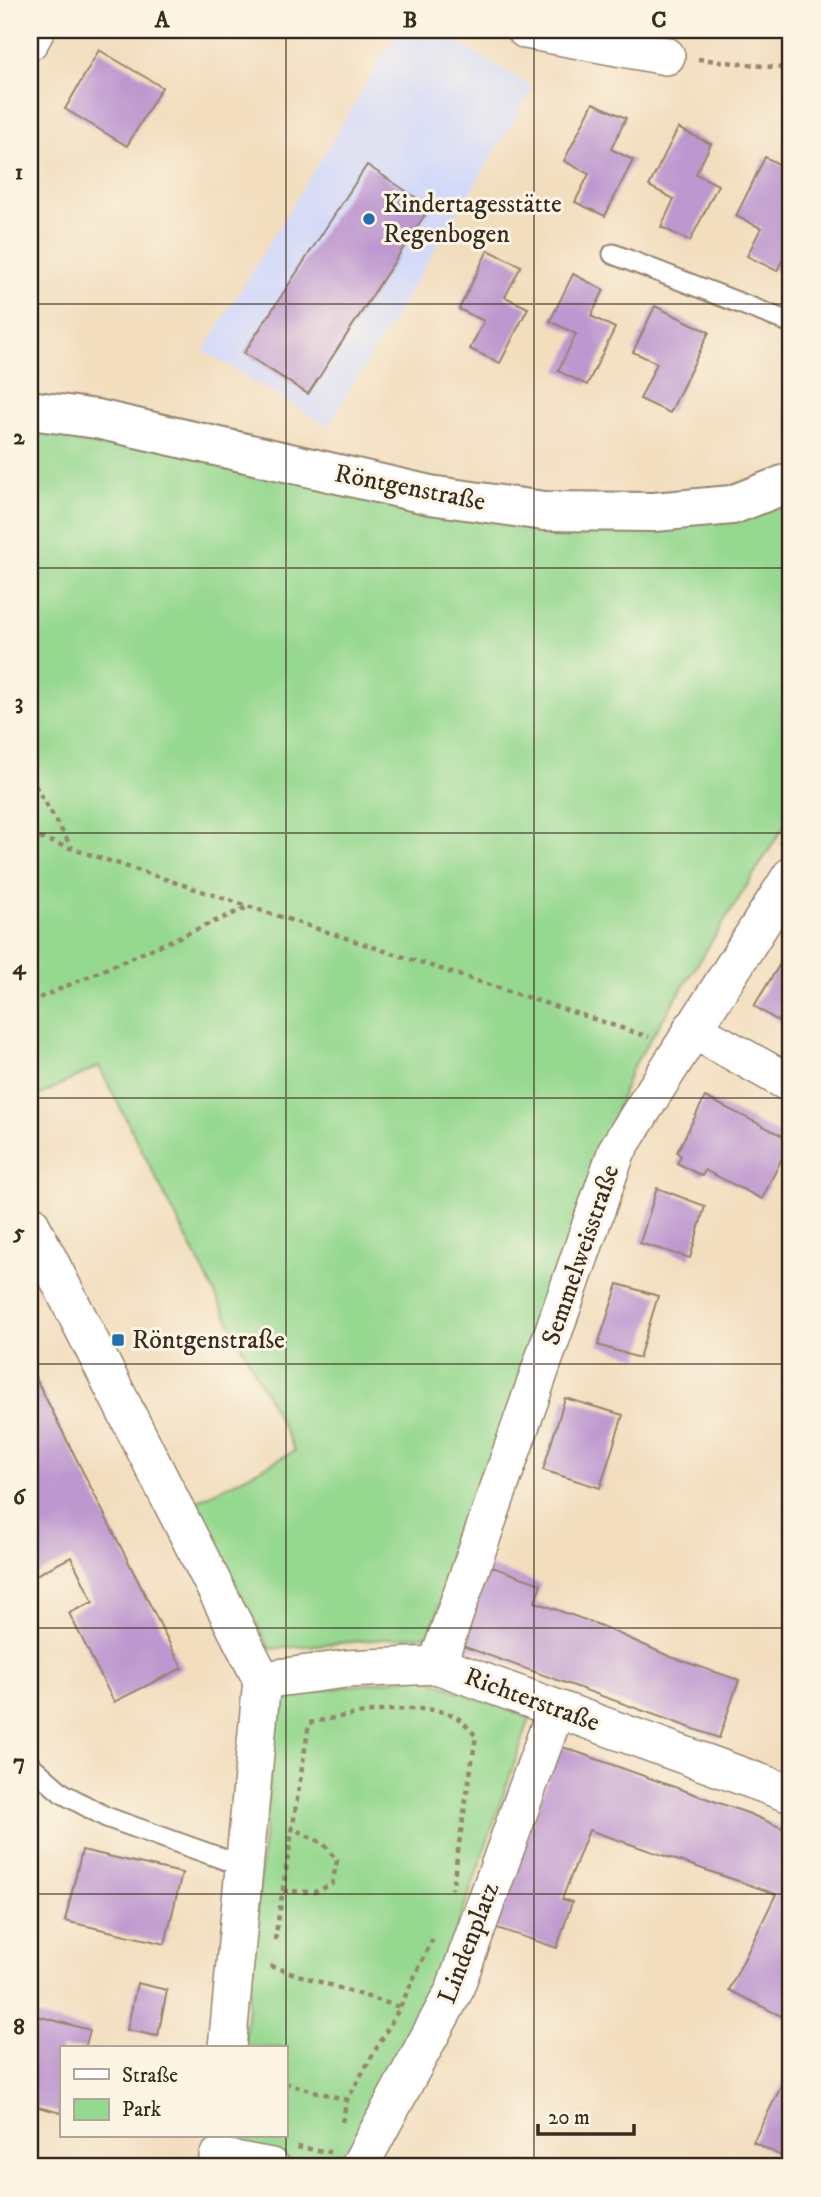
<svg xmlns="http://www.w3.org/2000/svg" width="821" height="2197" font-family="'IM FELL DW Pica',serif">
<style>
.built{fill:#d3d9f9}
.green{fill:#95d88f;stroke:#688156;stroke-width:2}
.building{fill:#bd97cf}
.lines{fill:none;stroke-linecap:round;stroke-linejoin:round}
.service-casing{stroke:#96846e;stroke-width:23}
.minor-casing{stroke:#96846e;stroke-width:40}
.tertiary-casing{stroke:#96846e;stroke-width:42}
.path{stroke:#96846e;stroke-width:4.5;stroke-dasharray:5 5;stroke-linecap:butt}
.service{stroke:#fff;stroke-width:19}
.minor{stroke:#fff;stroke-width:37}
.tertiary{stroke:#fff;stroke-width:38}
.grid{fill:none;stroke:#3b2a1e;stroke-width:2;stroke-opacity:0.55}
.poi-dot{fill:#1f6fb2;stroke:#fcf5e5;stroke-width:2.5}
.labels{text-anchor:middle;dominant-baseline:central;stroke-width:6;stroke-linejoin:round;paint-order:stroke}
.poi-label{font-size:26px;fill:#3b2a1e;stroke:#fcf5e5;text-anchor:start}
.street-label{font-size:26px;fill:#3b2a1e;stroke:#fcf5e5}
.neatline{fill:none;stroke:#3b2a1e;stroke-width:2.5}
.grid-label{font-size:23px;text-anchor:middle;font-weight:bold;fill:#3b2a1e}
</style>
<rect width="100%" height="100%" fill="#fcf5e5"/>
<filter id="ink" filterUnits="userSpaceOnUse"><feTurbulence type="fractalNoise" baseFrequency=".0143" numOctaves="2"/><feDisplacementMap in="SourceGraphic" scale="14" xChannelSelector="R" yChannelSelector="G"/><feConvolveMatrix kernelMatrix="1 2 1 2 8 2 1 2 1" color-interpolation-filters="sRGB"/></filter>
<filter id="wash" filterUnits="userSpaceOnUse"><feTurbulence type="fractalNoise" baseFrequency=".00686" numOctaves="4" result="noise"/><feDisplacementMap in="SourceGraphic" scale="28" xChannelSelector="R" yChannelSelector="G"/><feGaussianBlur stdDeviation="1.57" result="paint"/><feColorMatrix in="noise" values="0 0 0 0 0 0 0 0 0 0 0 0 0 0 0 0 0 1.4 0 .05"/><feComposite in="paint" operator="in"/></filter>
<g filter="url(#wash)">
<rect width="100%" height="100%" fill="#f2ddbd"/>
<path class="built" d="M399 30H437L533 88 328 426 204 351Z"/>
<g class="green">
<path d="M30 432 92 433 491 517 791 496V815L631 1070 429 1635 270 1649 190 1505 295 1451 99 1066 30 1100Z"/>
<path d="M420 1676 530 1718 439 1981 354 2167H326L234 2150 235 2136H285V2048H244L277 1697Z"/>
</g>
<g id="blocks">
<g class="building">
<path d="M99 50 162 87 127 146 65 109Z"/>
<path d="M593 103 626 118 611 149 633 160 605 216 575 202 589 174 564 161Z"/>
<path d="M678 128 711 144 696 174 718 185 690 241 661 227 674 199 649 186Z"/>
<path d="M765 157 791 170V186L782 204 791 208V242L777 271 747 256 761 228 736 216Z"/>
<path d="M367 165 430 207 308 394 244 353Z"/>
<path d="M488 250 521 266 505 297 528 308 500 363 470 349 484 321 459 309Z"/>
<path d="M573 274 604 290 591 316 615 328 587 385 558 371 576 334 550 321Z"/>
<path d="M655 306 709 332 670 413 640 399 657 363 633 352Z"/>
<path d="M791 946V1029L754 1006Z"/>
<path d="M705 1097 791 1140 762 1199 705 1170 702 1176 677 1163 681 1156 677 1152Z"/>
<path d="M657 1188 705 1206 690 1258 640 1243Z"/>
<path d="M618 1284 658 1296 639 1358 598 1345Z"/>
<path d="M30 1367 182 1668 114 1702 69 1613 93 1602 71 1557 30 1578Z"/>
<path d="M565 1398 623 1415 600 1488 543 1470Z"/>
<path d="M481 1563 541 1584 535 1602 599 1625 671 1657 739 1680 719 1738 451 1642Z"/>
<path d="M560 1746 750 1814 791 1832V2012L787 2019 729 1990 776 1894 589 1830 562 1899 572 1902 557 1948 494 1927Z"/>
<path d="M82 1850 182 1873 165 1944 65 1921Z"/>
<path d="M137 1983 167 1990 158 2036 127 2030Z"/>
<path d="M30 2014 90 2030 85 2048H61V2113L30 2105Z"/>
<path d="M791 2067V2161L753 2142Z"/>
</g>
</g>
</g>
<g filter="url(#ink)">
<use href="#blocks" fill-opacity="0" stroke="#96846e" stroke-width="2"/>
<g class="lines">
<g class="service-casing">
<g id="service">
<path d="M613 254 791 323"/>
<path d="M30 1765 62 1793 106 1817 243 1866"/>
</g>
</g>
<g class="minor-casing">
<g id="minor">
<path d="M526 30 666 56"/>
<path d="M30 41 36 30"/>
<path d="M692 1029 791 1084"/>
<path d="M30 1223 262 1680"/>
<path d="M437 1665 617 1150 791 876"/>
<path d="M262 1680 346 1669 437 1665 791 1794"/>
<path d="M227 2048 262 1680"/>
<path d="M218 2157 271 2167"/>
<path d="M359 2167 454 1991 556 1709"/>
</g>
</g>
<g class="tertiary-casing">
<path id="tertiary" d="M30 410 97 419 430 495 544 511 654 512 732 505 791 482"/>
</g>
<g class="path">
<path d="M698 59 791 69"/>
<path d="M30 777 72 848"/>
<path d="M30 835 649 1037"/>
<path d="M780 844 791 827"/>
<path d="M30 1002 248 907"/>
<path d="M283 1891 315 1892 332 1884 337 1861 324 1844 290 1827"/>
<path d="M275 1940 309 1723C342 1716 427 1699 456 1717 463 1721 470 1730 476 1736L452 1889"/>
<path d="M270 1966 400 2007"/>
<path d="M285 2083 347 2100"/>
<path d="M342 2122 347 2100 400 2007 434 1936"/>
<path d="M297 2147 330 2152"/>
</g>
<use href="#service" class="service"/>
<use href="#minor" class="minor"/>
<use href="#tertiary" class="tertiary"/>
</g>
</g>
<path class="grid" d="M286 30V2167M534 30V2167M30 304H791M30 568H791M30 833H791M30 1098H791M30 1364H791M30 1628H791M30 1894H791"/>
<g class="poi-dot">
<circle cx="369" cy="219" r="7"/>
<rect x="111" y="1333" width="14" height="14" rx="3.5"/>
</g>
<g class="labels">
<g class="poi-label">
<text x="383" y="204">Kindertagesstätte<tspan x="383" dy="30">Regenbogen</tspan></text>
<text x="132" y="1340">Röntgenstraße</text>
</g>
<g class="street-label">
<text transform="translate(410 488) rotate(11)">Röntgenstraße</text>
<text transform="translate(581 1255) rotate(-71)">Semmelweisstraße</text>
<text transform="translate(532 1700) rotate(20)">Richterstraße</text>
<text transform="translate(469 1943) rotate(-69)">Lindenplatz</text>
</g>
</g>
<rect width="821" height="2197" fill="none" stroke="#fcf5e5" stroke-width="77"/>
<rect x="60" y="2046" width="228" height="91" fill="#fcf5e5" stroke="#afa495" stroke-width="2"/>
<rect x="74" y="2069" width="35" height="10" fill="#ffffff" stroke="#afa495" stroke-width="2"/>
<text x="122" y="2082" font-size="21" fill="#3b2a1e">Straße</text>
<rect x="74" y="2099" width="35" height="21" fill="#95d88f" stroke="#afa495" stroke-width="2"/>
<text x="122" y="2116" font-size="21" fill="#3b2a1e">Park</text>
<path d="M538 2124v10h96v-10" fill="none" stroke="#3b2a1e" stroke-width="3.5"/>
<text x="548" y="2124" font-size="21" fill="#3b2a1e" stroke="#fcf5e5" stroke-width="5" paint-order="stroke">20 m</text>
<rect x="38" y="38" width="744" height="2120" class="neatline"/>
<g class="grid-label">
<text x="162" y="27">A</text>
<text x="410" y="27">B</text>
<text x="659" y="27">C</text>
<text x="19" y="179">1</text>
<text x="19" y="444">2</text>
<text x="19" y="709">3</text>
<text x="19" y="974">4</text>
<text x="19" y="1239">5</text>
<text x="19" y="1504">6</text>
<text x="19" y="1769">7</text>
<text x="19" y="2034">8</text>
</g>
</svg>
